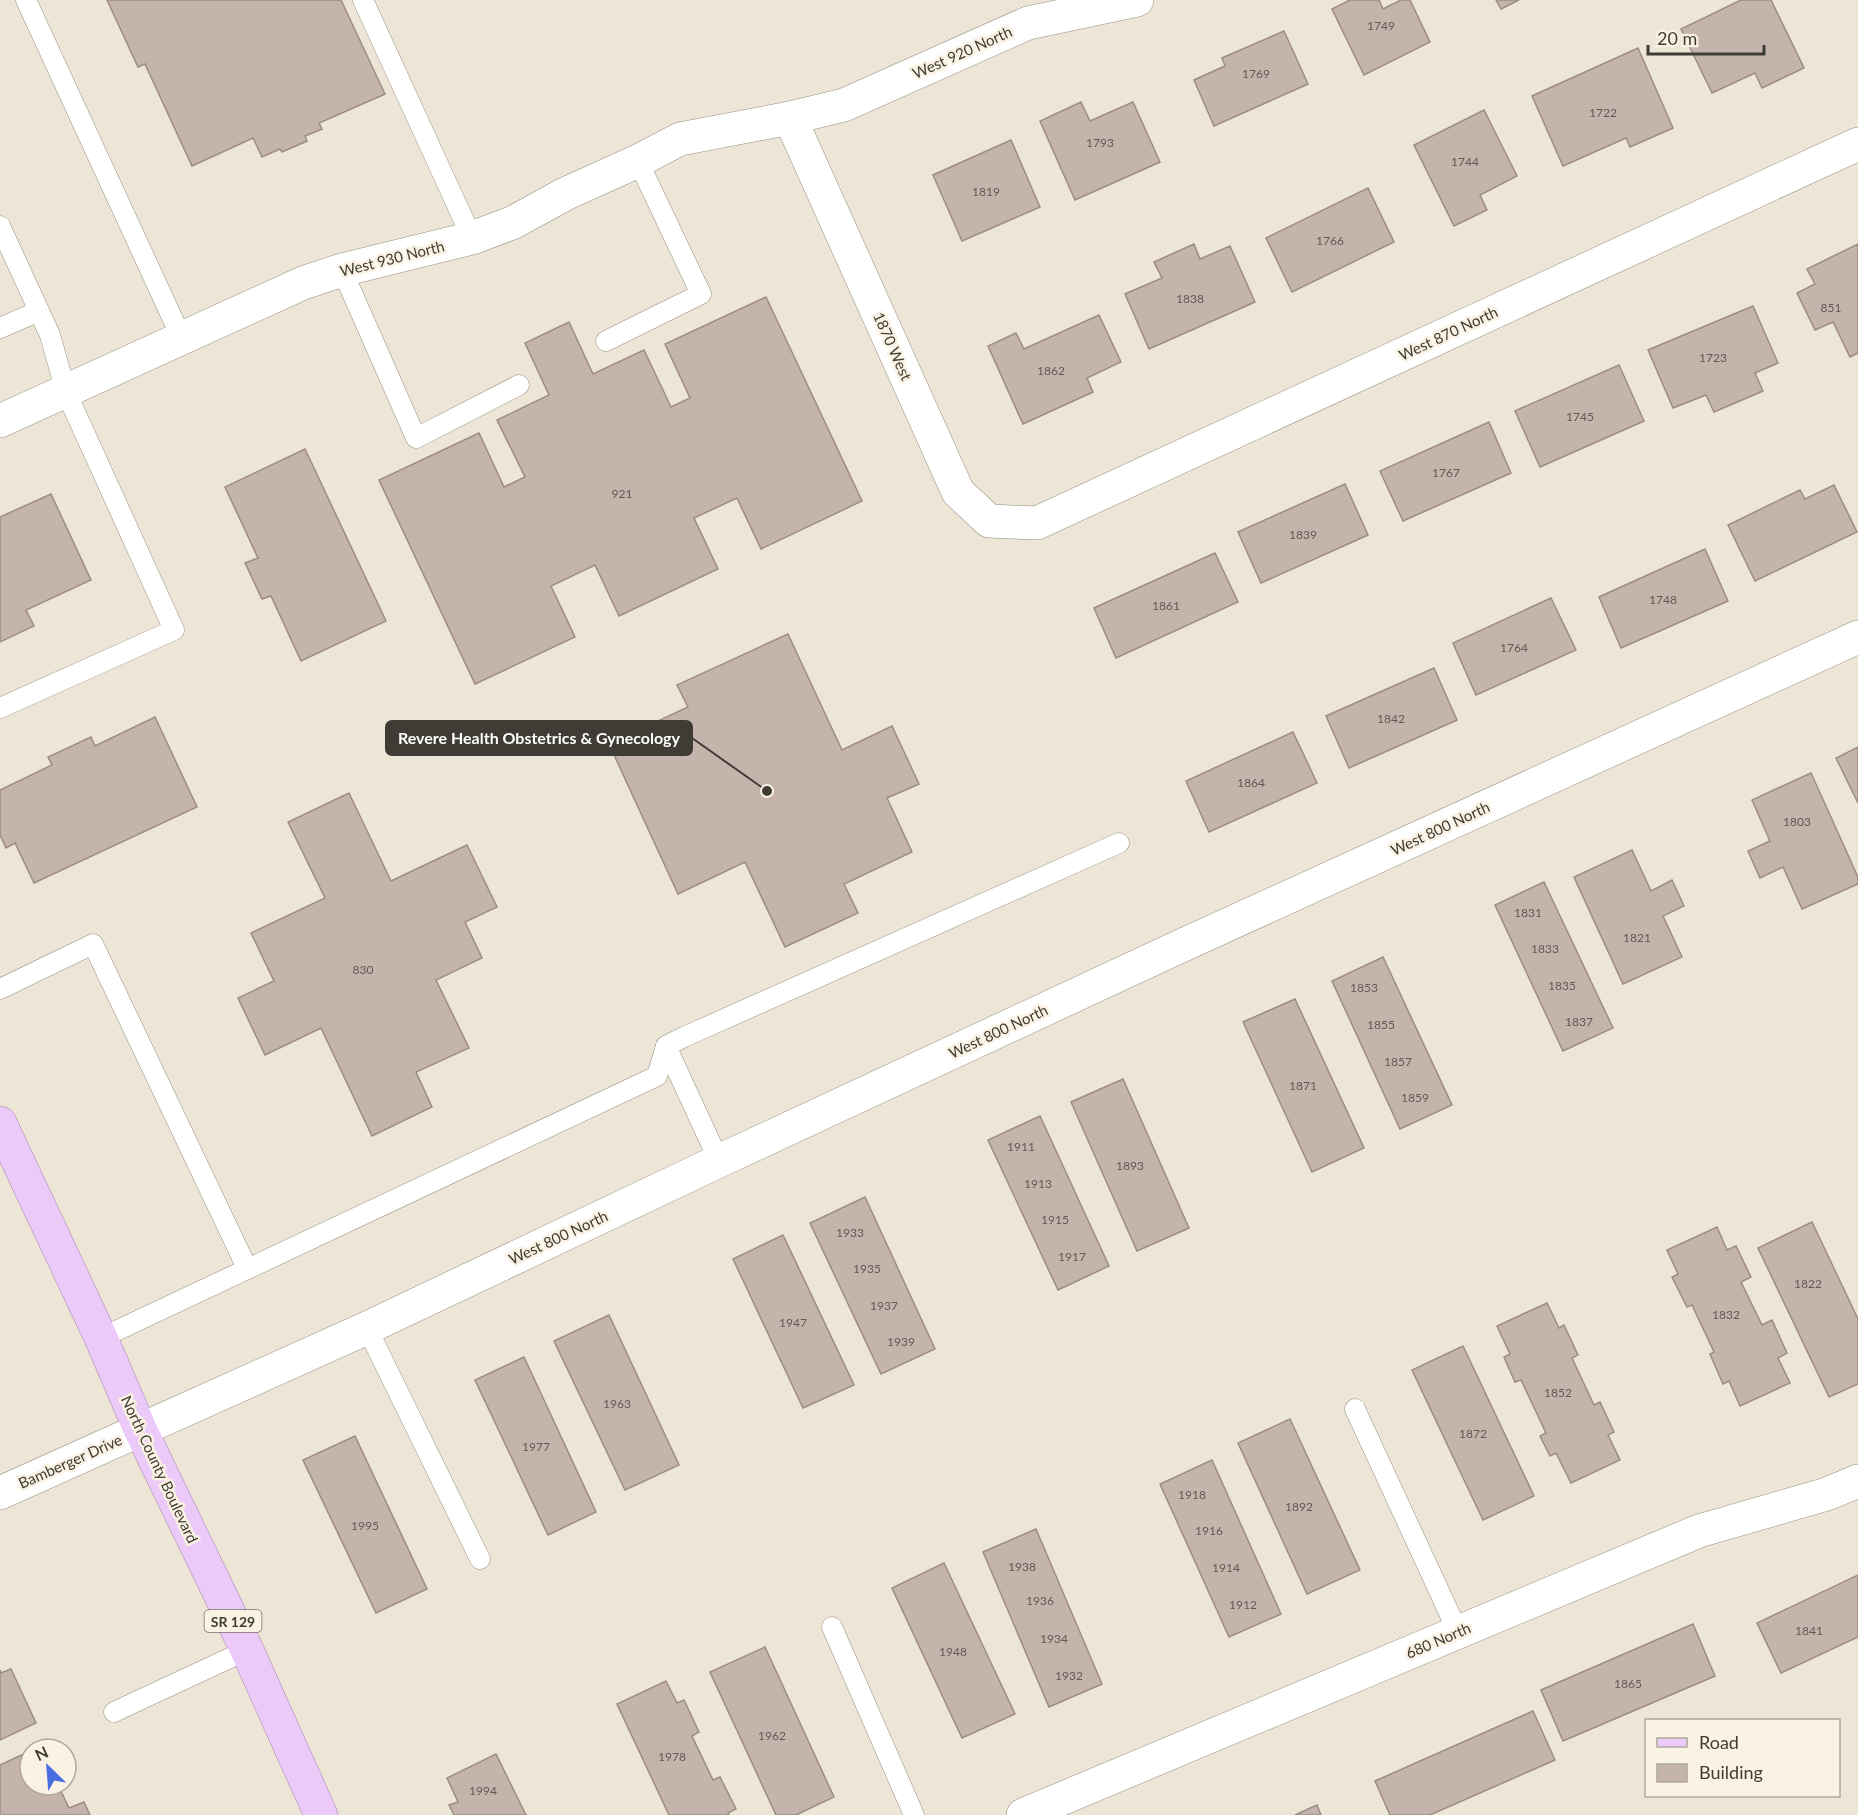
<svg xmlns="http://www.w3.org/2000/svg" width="1858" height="1815" font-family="Lato,sans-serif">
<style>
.building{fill:#c5b4ac;stroke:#9c8c84;stroke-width:1.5}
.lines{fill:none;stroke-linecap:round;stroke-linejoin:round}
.service-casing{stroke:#989182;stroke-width:21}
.minor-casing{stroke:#989182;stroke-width:34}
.primary-casing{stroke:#a682b2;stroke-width:34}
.service{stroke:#fff;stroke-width:20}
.minor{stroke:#fff;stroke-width:33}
.primary{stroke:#ebcaf9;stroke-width:33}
.labels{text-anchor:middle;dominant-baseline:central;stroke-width:5;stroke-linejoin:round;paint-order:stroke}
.number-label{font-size:12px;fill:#605a54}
.shield{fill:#faf2e2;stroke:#77736a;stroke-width:1.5}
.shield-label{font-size:14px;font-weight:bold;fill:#3f3c36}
.street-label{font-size:15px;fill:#3f3c36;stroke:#faf2e2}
.leader{fill:none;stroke:#3f3c36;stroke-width:2}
.callout-dot{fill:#3f3c36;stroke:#faf2e2;stroke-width:2}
.callout{fill:#3f3c36;stroke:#3f3c36;stroke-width:2}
.callout-label{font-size:16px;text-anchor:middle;font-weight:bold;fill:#fff}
</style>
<rect width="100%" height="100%" fill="#ede5d5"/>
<g class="building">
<path d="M107 0H341L385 94 319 123 322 129 305 136 307 141 282 152 280 149 262 157 253 138 192 166 145 64 138 67Z"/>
<path d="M1350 0H1379L1383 9 1401 0H1410L1430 42 1364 75 1332 9Z"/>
<path d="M1496 0H1519L1501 9Z"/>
<path d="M1741 0H1771L1804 68 1762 88 1755 73 1712 93 1681 29Z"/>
<path d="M1284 31 1308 84 1214 126 1194 80 1225 66 1222 58Z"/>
<path d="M1638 48 1673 128 1630 147 1626 138 1563 166 1532 96Z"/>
<path d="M1081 102 1090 121 1133 102 1160 162 1075 200 1040 121Z"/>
<path d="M1484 110 1517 176 1480 195 1487 210 1454 226 1414 145Z"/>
<path d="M1011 140 1040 207 962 241 933 175Z"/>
<path d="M1368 188 1394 242 1292 292 1266 238Z"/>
<path d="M1194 244 1200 259 1230 246 1255 302 1149 349 1125 294 1162 278 1154 262Z"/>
<path d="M1858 244V353L1850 357 1833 322 1815 330 1797 293 1815 284 1807 269Z"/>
<path d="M766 297 862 501 761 549 737 498 694 518 718 569 619 616 595 565 551 586 575 637 475 684 379 480 479 433 504 487 525 477 497 420 549 395 525 343 569 322 593 374 644 350 671 407 690 398 665 344Z"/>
<path d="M1753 306 1778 363 1755 373 1763 391 1714 412 1706 395 1673 408 1648 350Z"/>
<path d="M1099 315 1121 362 1087 378 1093 392 1023 424 988 346 1016 333 1024 349Z"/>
<path d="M1619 365 1644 421 1540 467 1515 411Z"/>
<path d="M1489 422 1511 473 1403 521 1380 471Z"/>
<path d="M305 449 386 621 301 661 271 596 262 599 245 563 258 558 225 487Z"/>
<path d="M1345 484 1368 535 1261 583 1238 532Z"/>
<path d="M1834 485 1857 532 1755 581 1728 525 1800 490 1805 499Z"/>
<path d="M51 494 91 580 26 610 34 626 0 642V517Z"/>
<path d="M1705 549 1728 601 1621 648 1599 597Z"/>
<path d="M1215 553 1238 602 1116 658 1094 608Z"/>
<path d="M1551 598 1576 650 1476 695 1453 643Z"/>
<path d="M788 634 842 750 892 726 919 784 887 798 912 852 844 884 858 913 785 947 745 862 678 894 609 744 688 707 677 685Z"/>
<path d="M1434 668 1457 720 1349 768 1326 716Z"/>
<path d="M155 717 197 807 34 883 15 843 6 848 0 835V790L52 765 48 757 91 737 95 746Z"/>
<path d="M1293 732 1317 783 1209 832 1186 781Z"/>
<path d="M1858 747V803L1836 758Z"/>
<path d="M1811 773 1858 877V884L1802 909 1783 867 1760 878 1748 851 1770 841 1752 800Z"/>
<path d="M349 793 391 881 467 845 497 907 465 922 482 958 436 980 469 1048 416 1072 432 1107 372 1136 321 1028 265 1055 238 998 274 981 251 933 325 898 288 822Z"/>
<path d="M1632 850 1651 891 1672 880 1684 906 1663 916 1682 957 1623 984 1574 877Z"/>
<path d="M1544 882 1613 1028 1563 1051 1495 905Z"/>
<path d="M1383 957 1452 1105 1400 1129 1332 981Z"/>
<path d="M1295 999 1364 1148 1312 1172 1243 1022Z"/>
<path d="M1123 1079 1189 1228 1137 1251 1071 1102Z"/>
<path d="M1040 1116 1109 1266 1058 1290 988 1140Z"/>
<path d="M865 1197 935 1349 881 1374 810 1223Z"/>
<path d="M1812 1222 1858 1319V1384L1829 1397 1758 1248Z"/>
<path d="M1717 1227 1727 1250 1736 1246 1751 1277 1741 1282 1762 1325 1772 1320 1787 1353 1778 1358 1790 1383 1740 1406 1729 1381 1723 1384 1710 1354 1714 1352 1692 1305 1687 1307 1672 1277 1678 1274 1667 1250Z"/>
<path d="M783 1235 854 1385 803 1408 733 1259Z"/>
<path d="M1547 1303 1559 1328 1564 1325 1578 1355 1572 1358 1594 1405 1600 1402 1614 1432 1608 1435 1620 1460 1571 1483 1556 1453 1550 1456 1540 1436 1546 1433 1521 1380 1515 1382 1504 1357 1510 1354 1497 1326Z"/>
<path d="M609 1315 679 1465 625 1490 554 1341Z"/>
<path d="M1463 1346 1534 1496 1483 1520 1412 1370Z"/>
<path d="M524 1357 596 1512 548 1535 475 1380Z"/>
<path d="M1290 1419 1360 1570 1307 1594 1238 1443Z"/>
<path d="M355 1436 427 1589 376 1613 303 1460Z"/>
<path d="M1212 1460 1281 1614 1229 1637 1160 1484Z"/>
<path d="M1036 1529 1102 1684 1049 1707 983 1552Z"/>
<path d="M944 1563 1015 1714 962 1738 892 1588Z"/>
<path d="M1858 1575V1637L1781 1673 1757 1623Z"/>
<path d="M1693 1624 1715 1676 1563 1741 1541 1690Z"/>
<path d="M765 1647 834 1797 796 1815H776L710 1672Z"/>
<path d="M11 1669 36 1723 0 1740V1670L1 1673Z"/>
<path d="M666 1681 677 1703 684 1700 699 1732 692 1736 713 1780 720 1777 736 1809 728 1813 729 1815H669L617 1704Z"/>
<path d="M1533 1711 1555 1760 1430 1815H1390L1375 1781Z"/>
<path d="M30 1751V1785H58L69 1808 84 1802 90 1815H0V1765Z"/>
<path d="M496 1754 526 1815H454L449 1805 458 1802 447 1778Z"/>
<path d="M1317 1805 1321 1815H1295Z"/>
</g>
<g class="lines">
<g class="service-casing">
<g id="service">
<path d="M26 0 182 339"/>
<path d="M363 0 472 238"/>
<path d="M0 226 50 335 66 392 174 630 0 708"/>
<path d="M342 270 416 438 519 385"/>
<path d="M0 328 39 311"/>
<path d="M606 341 701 294 638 161"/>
<path d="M0 989 93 944 247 1268"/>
<path d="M666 1046 719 1161"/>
<path d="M367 1328 480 1559"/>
<path d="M101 1338 657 1076 666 1046 684 1037 1119 843"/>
<path d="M1355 1409 1458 1632"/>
<path d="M832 1627 914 1815"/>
<path d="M114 1712 247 1650"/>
</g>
</g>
<g class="minor-casing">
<g id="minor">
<path d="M790 118 958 492 989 521 1037 523 1858 144"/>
<path d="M0 421 303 283 342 270 472 238 512 223 565 194 638 161 680 139 790 118 844 105 1028 23 1137 0"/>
<path d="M0 1493 367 1328 719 1161 1170 951 1858 637"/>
<path d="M1023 1815 1699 1531 1827 1494 1858 1481"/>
</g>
</g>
<g class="primary-casing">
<path id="primary" d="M0 1123 101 1338 140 1429 247 1650 321 1815"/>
</g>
<use href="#service" class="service"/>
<use href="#minor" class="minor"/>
<use href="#primary" class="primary"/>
</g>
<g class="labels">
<g class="number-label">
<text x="1381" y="25">1749</text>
<text x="1256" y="73">1769</text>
<text x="1603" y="112">1722</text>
<text x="1100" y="142">1793</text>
<text x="1465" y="161">1744</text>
<text x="986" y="191">1819</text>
<text x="1330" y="240">1766</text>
<text x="1190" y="298">1838</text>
<text x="1831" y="307">851</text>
<text x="1713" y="357">1723</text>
<text x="1051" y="370">1862</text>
<text x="1580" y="416">1745</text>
<text x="1446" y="472">1767</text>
<text x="622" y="493">921</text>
<text x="1303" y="534">1839</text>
<text x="1663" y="599">1748</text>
<text x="1166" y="605">1861</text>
<text x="1514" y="647">1764</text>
<text x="1391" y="718">1842</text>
<text x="1251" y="782">1864</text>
<text x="1797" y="821">1803</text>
<text x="1528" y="912">1831</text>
<text x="1637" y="937">1821</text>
<text x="1545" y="948">1833</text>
<text x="363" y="969">830</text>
<text x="1562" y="985">1835</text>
<text x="1364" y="987">1853</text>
<text x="1579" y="1021">1837</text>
<text x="1381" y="1024">1855</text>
<text x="1398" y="1061">1857</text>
<text x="1303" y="1085">1871</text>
<text x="1415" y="1097">1859</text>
<text x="1021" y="1146">1911</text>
<text x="1130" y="1165">1893</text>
<text x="1038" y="1183">1913</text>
<text x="1055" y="1219">1915</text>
<text x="850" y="1232">1933</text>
<text x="1072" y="1256">1917</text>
<text x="867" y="1268">1935</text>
<text x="1808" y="1283">1822</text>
<text x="884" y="1305">1937</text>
<text x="1726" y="1314">1832</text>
<text x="793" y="1322">1947</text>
<text x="901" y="1341">1939</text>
<text x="1558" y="1392">1852</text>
<text x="617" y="1403">1963</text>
<text x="1473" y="1433">1872</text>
<text x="536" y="1446">1977</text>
<text x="1192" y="1494">1918</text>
<text x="1299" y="1506">1892</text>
<text x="365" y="1525">1995</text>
<text x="1209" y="1530">1916</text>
<text x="1022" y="1566">1938</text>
<text x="1226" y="1567">1914</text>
<text x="1040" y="1600">1936</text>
<text x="1243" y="1604">1912</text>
<text x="1809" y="1630">1841</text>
<text x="1054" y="1638">1934</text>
<text x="953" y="1651">1948</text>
<text x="1069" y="1675">1932</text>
<text x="1628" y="1683">1865</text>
<text x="772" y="1735">1962</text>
<text x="672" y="1756">1978</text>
<text x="483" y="1790">1994</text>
</g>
<rect class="shield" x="204.5" y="1610" width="57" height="22" rx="4.5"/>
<g class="shield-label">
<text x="233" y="1621">SR 129</text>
</g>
<g class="street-label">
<text transform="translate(962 52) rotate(-24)">West 920 North</text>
<text transform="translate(392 258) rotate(-14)">West 930 North</text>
<text transform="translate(1448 333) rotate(-25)">West 870 North</text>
<text transform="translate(893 346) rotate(66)">1870 West</text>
<text transform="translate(1440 828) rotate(-25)">West 800 North</text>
<text transform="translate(998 1031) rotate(-25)">West 800 North</text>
<text transform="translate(558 1237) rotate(-25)">West 800 North</text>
<text transform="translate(70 1461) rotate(-24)">Bamberger Drive</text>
<text transform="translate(160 1469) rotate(65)">North County Boulevard</text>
<text transform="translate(1438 1640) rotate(-23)">680 North</text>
</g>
</g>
<path class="leader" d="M767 791L692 738"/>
<circle class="callout-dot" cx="767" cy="791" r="6"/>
<rect class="callout" x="386" y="721" width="306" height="34" rx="6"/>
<g class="callout-label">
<text x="539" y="744">Revere Health Obstetrics &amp; Gynecology</text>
</g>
<rect x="1645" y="1719" width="195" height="78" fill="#faf2e2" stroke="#afa99d" stroke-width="1.5"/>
<rect x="1657" y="1738" width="30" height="9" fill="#ebcaf9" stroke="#afa99d" stroke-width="1.5"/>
<text x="1699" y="1749" font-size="18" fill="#3f3c36">Road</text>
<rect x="1657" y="1764" width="30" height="18" fill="#c5b4ac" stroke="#afa99d" stroke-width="1.5"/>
<text x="1699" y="1779" font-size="18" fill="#3f3c36">Building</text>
<g transform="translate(48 1767) rotate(335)"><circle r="28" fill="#faf2e2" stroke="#afa99d" stroke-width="1.5"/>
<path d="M0-4.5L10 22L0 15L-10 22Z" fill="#486de0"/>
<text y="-9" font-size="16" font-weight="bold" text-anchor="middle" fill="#3f3c36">N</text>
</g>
<path d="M1648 45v9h116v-9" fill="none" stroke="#3f3c36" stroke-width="3"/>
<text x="1657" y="45" font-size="18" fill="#3f3c36" stroke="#faf2e2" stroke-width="4.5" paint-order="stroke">20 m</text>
</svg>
